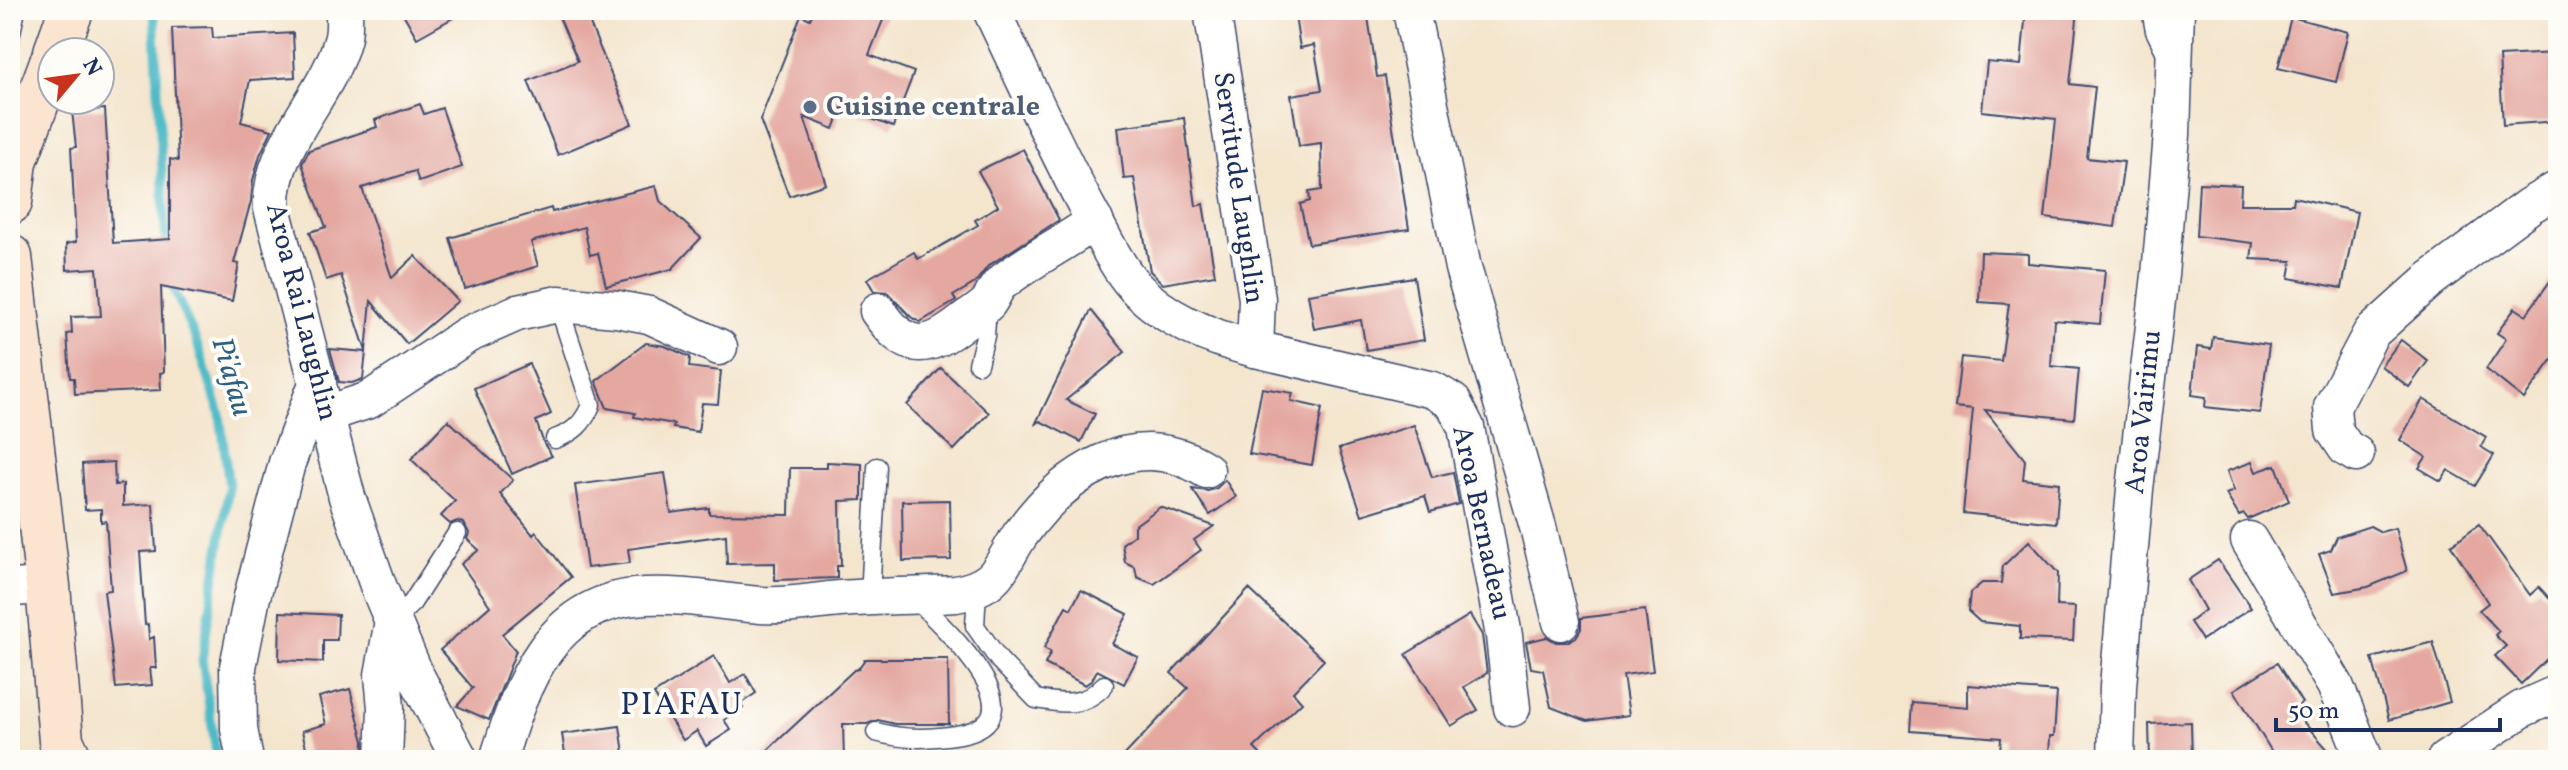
<svg xmlns="http://www.w3.org/2000/svg" width="2568" height="770" font-family="Vollkorn,serif">
<style>
.lines{fill:none;stroke-linecap:round;stroke-linejoin:round}
.stream{stroke:#4dbac7;stroke-width:9}
.building{fill:#e4a8a1}
.lane-casing{stroke:#3c4a6f;stroke-width:21}
.street-casing{stroke:#3c4a6f;stroke-width:39}
.secondary-casing{stroke:#3c4a6f;stroke-width:47}
.lane{stroke:#fff;stroke-width:18}
.street{stroke:#fff;stroke-width:36}
.secondary{stroke:#fce5d0;stroke-width:44}
.service-dot{fill:#5c6f8a;stroke:#fdfcf7;stroke-width:3}
.labels{text-anchor:middle;dominant-baseline:central;stroke-width:8;stroke-linejoin:round;paint-order:stroke}
.service-label{font-size:28px;font-weight:bold;fill:#4e5e75;stroke:#fdfcf7;text-anchor:start}
.street-label{font-size:28px;fill:#1b2f5e;stroke:#fdfcf7}
.water-label{font-size:30px;font-style:italic;fill:#2c6083;stroke:#fdfcf7}
.quarter-label{font-size:32px;letter-spacing:2px;fill:#1b2f5e;stroke:#fdfcf7}
</style>
<rect width="100%" height="100%" fill="#fdfcf7"/>
<filter id="ink" filterUnits="userSpaceOnUse"><feTurbulence type="fractalNoise" baseFrequency=".0125" numOctaves="2"/><feDisplacementMap in="SourceGraphic" scale="16" xChannelSelector="R" yChannelSelector="G"/><feConvolveMatrix kernelMatrix="1 2 1 2 8 2 1 2 1" color-interpolation-filters="sRGB"/></filter>
<filter id="wash" filterUnits="userSpaceOnUse"><feTurbulence type="fractalNoise" baseFrequency=".006" numOctaves="4" result="noise"/><feDisplacementMap in="SourceGraphic" scale="32" xChannelSelector="R" yChannelSelector="G"/><feGaussianBlur stdDeviation="1.8" result="paint"/><feColorMatrix in="noise" values="0 0 0 0 0 0 0 0 0 0 0 0 0 0 0 0 0 1.4 0 .05"/><feComposite in="paint" operator="in"/></filter>
<g filter="url(#wash)">
<rect width="100%" height="100%" fill="#f4e5cd"/>
<g class="lines">
<g class="stream">
<path d="M154 10 166 250"/>
<path d="M170 281 196 340 220 414 229 487 202 660 217 760"/>
</g>
</g>
<g id="blocks">
<g class="building">
<path d="M401 10H467L417 38Z"/>
<path d="M556 10H584L632 124 558 155 528 81 578 61Z"/>
<path d="M814 10H887L869 55 914 72 893 127 842 108 834 129 804 117 826 184 789 196 760 120 801 15 810 19Z"/>
<path d="M1294 10H1367L1377 77 1385 76 1409 229 1309 244 1300 204 1310 201 1309 192 1322 190 1321 143 1299 146 1291 95 1322 90 1314 45 1300 48Z"/>
<path d="M2026 10H2078L2070 84 2095 87 2087 158 2124 162 2115 227 2045 218 2056 119 1982 111 1987 62 2021 65Z"/>
<path d="M2291 17 2348 32 2336 82 2278 68Z"/>
<path d="M212 27 213 38 293 33 295 77 250 80 241 122 272 130 260 155 253 180 251 201 234 263 239 264 232 301 161 287 164 372 160 373 161 390 75 394 74 378H70L67 334 72 333 71 317 101 316 97 268 67 270 66 244 76 242 71 148 76 147 72 111 105 109 113 243 170 239V159L178 161 172 28Z"/>
<path d="M2558 53V121L2503 125 2499 56Z"/>
<path d="M420 104 424 114 442 108 462 167 419 182 415 171 362 188 392 278 415 256 458 301 407 344 371 301 366 351 341 275 326 280 310 232 326 227 302 164 309 150 377 127 375 120Z"/>
<path d="M1184 118 1196 206 1203 204 1215 275 1163 284 1150 271 1134 178 1124 179 1118 127Z"/>
<path d="M1023 149 1059 220 988 266 975 283 953 296 956 301 920 322 911 317 887 292 874 291 867 279 914 252 918 259 978 225 975 220 998 206 978 171Z"/>
<path d="M2199 183 2241 185 2240 204H2293L2294 197 2357 212 2342 288 2289 278 2292 261 2251 259 2253 243 2196 236Z"/>
<path d="M656 186 660 201 701 238 672 269 606 286 598 253 590 255 584 227 531 242 538 266 465 289 450 238 551 208 552 212Z"/>
<path d="M1981 252 2028 254V263L2105 270 2100 324 2054 320 2051 366 2079 369 2074 419 1985 410 2025 460 2023 479 2059 483 2056 523 1963 513 1973 409 1955 407 1961 357 2001 361 2009 304 1979 302Z"/>
<path d="M2558 270V352L2524 399 2486 369 2506 339 2497 333 2515 308 2526 315Z"/>
<path d="M1414 277 1424 340 1366 350 1361 320 1314 329 1308 294Z"/>
<path d="M1091 310 1125 352 1066 400 1095 414 1081 442 1040 421 1035 425Z"/>
<path d="M2213 337 2269 345 2260 413 2205 407 2206 397 2192 395 2197 347 2211 349Z"/>
<path d="M2401 340 2428 361 2409 387 2381 366Z"/>
<path d="M646 343 665 346 690 357 689 367 721 371 718 404 702 403 698 432 673 428 674 424 634 417 635 413 607 408 596 381Z"/>
<path d="M330 349 366 352 363 379 352 383 339 382Z"/>
<path d="M529 364 551 414 536 421 544 444 552 456 512 474 474 388Z"/>
<path d="M941 368 989 413 954 450 907 405Z"/>
<path d="M1262 388 1293 393 1291 401 1322 408 1312 465 1249 454Z"/>
<path d="M2423 399 2486 437 2481 447 2494 455 2475 486 2448 470 2441 481 2419 468 2426 457 2400 440Z"/>
<path d="M448 420 513 480 500 494 533 535 536 532 571 577 502 634 516 651 489 720 457 706 473 688 440 650 490 606 461 564 479 550 467 539 469 533 464 523 457 521 450 524 441 516 455 501 411 459Z"/>
<path d="M1414 425 1432 477 1453 472 1459 504 1430 512 1425 496 1362 515 1339 449Z"/>
<path d="M114 462 115 485 123 484V506L153 504 156 551 140 552 145 625 148 624 149 639 154 637 156 668H150L152 685 116 688 104 591 111 590 106 521 101 522V509L85 510 82 464Z"/>
<path d="M827 462 862 464V500L840 501 841 566H837V578L775 580V563L727 564 726 535 628 549 630 563 587 568 575 485 665 473 671 513 709 508V514L789 515 790 468H827Z"/>
<path d="M2252 462 2256 472 2276 465 2289 501 2248 519 2244 514 2239 516 2226 494 2234 491 2227 471Z"/>
<path d="M1225 480 1236 497 1210 515 1192 489 1208 491 1217 488Z"/>
<path d="M950 500 951 560 903 561 902 501Z"/>
<path d="M1160 507 1214 526 1194 540 1201 550 1154 584 1137 577 1135 567 1125 562 1122 544 1134 535V526Z"/>
<path d="M2479 524 2530 595 2539 587 2558 608V648L2521 684 2495 656 2506 646 2495 635 2499 631 2479 610 2488 603 2451 545Z"/>
<path d="M2370 526 2381 532 2395 528 2407 571 2368 587 2334 593 2319 554 2331 550 2337 537Z"/>
<path d="M2029 541 2058 573 2057 606 2075 607 2073 641 2020 639V626L1980 622 1968 611 1970 593 1982 583H2001L2003 566Z"/>
<path d="M2218 560 2251 608 2202 640 2190 622 2205 610 2188 580Z"/>
<path d="M1249 589 1324 660 1293 692 1302 702 1254 748 1266 760H1120L1188 688 1171 673Z"/>
<path d="M1081 590 1128 614 1112 644 1138 657 1124 684 1097 670 1092 680 1085 685 1045 664 1051 652 1044 648 1066 606 1071 609Z"/>
<path d="M1645 610 1653 671 1623 675 1629 715 1587 721 1551 707 1543 670 1531 668 1526 642 1547 637 1556 642H1567L1576 637 1581 629V618Z"/>
<path d="M280 612 338 615 337 640H323V662L279 660Z"/>
<path d="M1470 615 1482 635 1487 673 1464 687 1478 710 1451 726 1406 654Z"/>
<path d="M2433 642 2450 702 2389 720 2372 658Z"/>
<path d="M714 656 730 683 745 674 756 693 740 704 743 708 724 720 731 730 706 746 697 731 683 740 654 694Z"/>
<path d="M865 659H948L949 724H895L878 720 867 724H843L844 760H757L854 670 858 669Z"/>
<path d="M2277 663 2302 703 2292 709 2337 760H2277L2234 690Z"/>
<path d="M1968 685 2057 692 2054 736H2050L2049 755 2000 753 2001 738 1910 731 1912 702 1968 707Z"/>
<path d="M350 689 364 741 363 760H309L302 731 326 724 319 697Z"/>
<path d="M2191 722 2192 760H2150L2149 724Z"/>
<path d="M620 726 625 760H566L562 734Z"/>
</g>
</g>
</g>
<g filter="url(#ink)">
<use href="#blocks" fill-opacity="0" stroke="#3c4a6f" stroke-width="2"/>
<g class="lines">
<g class="lane-casing">
<g id="lane">
<path d="M2151 10 2155 31 2167 55"/>
<path d="M10 37 16 10"/>
<path d="M978 364 985 336 987 306"/>
<path d="M555 439C574 432 583 424 591 405L558 304"/>
<path d="M977 590 975 626 999 660 1036 699C1062 704 1085 707 1104 685"/>
<path d="M870 597 877 467"/>
<path d="M393 621 412 603 457 533"/>
<path d="M876 732C903 740 933 739 961 734 1047 717 935 621 913 596"/>
</g>
</g>
<g class="street-casing">
<g id="street">
<path d="M344 10C344 20 345 32 342 41 326 99 269 146 272 208L347 497 379 588 416 676 460 760"/>
<path d="M991 10C1023 76 1053 144 1088 209 1102 235 1116 266 1136 288 1167 321 1212 338 1255 349L1257 299 1212 10"/>
<path d="M1411 10 1463 268 1538 527 1561 622"/>
<path d="M878 311C906 351 925 352 963 322 971 316 981 310 988 303 993 297 995 288 1001 283 1030 260 1065 243 1095 221"/>
<path d="M1255 349 1433 390 1453 402 1466 427 1504 636 1512 708"/>
<path d="M327 414 369 400 467 335 517 313 558 304 617 309 649 315 719 347"/>
<path d="M2356 454 2346 448 2334 430 2332 407 2371 333 2432 278 2529 206 2558 189"/>
<path d="M2249 540 2335 685 2365 760"/>
<path d="M10 588 48 586"/>
<path d="M245 760 239 729 238 667 252 597 287 463 318 381"/>
<path d="M384 760 386 708 383 675 393 621"/>
<path d="M498 760C522 682 550 601 645 596 684 594 722 602 761 605 786 607 814 601 840 599 879 596 918 596 956 594 1001 585 998 568 1020 535 1063 474 1135 424 1206 470"/>
<path d="M2116 760 2118 686 2135 489 2160 275 2172 135 2176 10"/>
<path d="M2445 760 2522 709 2558 693"/>
</g>
</g>
<g class="secondary-casing">
<g id="secondary">
<path d="M56 52 71 10"/>
<path d="M10 202 15 161 52 62"/>
<path d="M10 257 48 586 61 741 70 760"/>
</g>
</g>
<use href="#lane" class="lane"/>
<use href="#street" class="street"/>
<use href="#secondary" class="secondary"/>
</g>
</g>
<circle class="service-dot" cx="810" cy="107" r="8"/>
<g class="labels">
<g class="service-label">
<text x="826" y="107">Cuisine centrale</text>
</g>
<g class="street-label">
<text transform="translate(1238 188) rotate(82)">Servitude Laughlin</text>
<text transform="translate(301 312) rotate(76)">Aroa Rai Laughlin</text>
<text transform="translate(2144 412) rotate(-84)">Aroa Vairimu</text>
<text transform="translate(1481 523) rotate(78)">Aroa Bernadeau</text>
</g>
<g class="water-label">
<text transform="translate(231 377) rotate(74)">Pi'afau</text>
</g>
<g class="quarter-label">
<text x="682" y="706">PIAFAU</text>
</g>
</g>
<rect width="2568" height="770" fill="none" stroke="#fdfcf7" stroke-width="40"/>
<g transform="translate(76 76) rotate(61)"><circle r="38" fill="#fdfcf7" stroke="#a3aaba" stroke-width="2"/>
<path d="M0-6L14 30L0 20L-14 30Z" fill="#c8321e"/>
<text y="-12" font-size="22" font-weight="bold" text-anchor="middle" fill="#1b2f5e">N</text>
</g>
<path d="M2276 718v12h224v-12" fill="none" stroke="#1b2f5e" stroke-width="4"/>
<text x="2288" y="718" font-size="24" fill="#1b2f5e" stroke="#fdfcf7" stroke-width="6" paint-order="stroke">50 m</text>
</svg>
